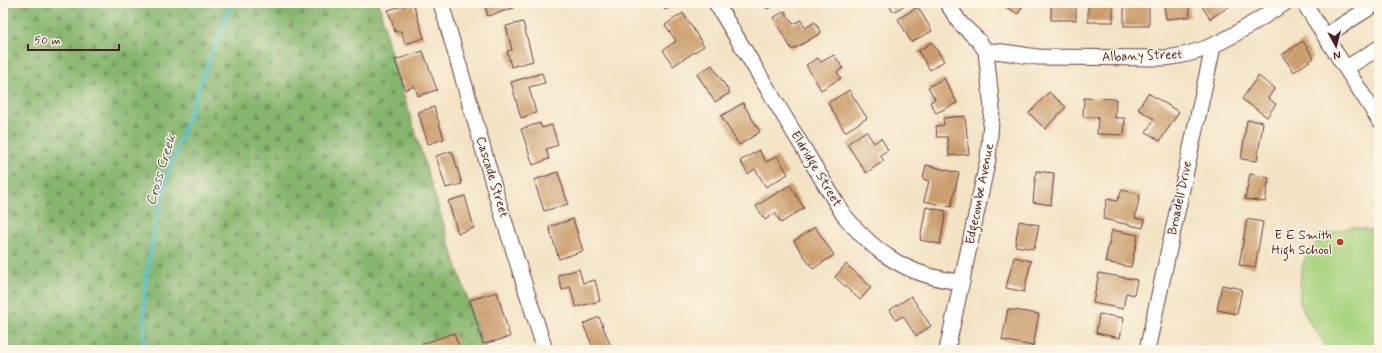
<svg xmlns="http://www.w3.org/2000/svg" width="1382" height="353" font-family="Mynerve,sans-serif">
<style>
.forest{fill:url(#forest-firs);stroke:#686a4c}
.green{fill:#a8d37f;stroke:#797955}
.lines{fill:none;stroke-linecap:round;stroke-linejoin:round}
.stream{stroke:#52bfca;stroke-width:3.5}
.building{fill:url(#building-hatch)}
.minor-casing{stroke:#633c42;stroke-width:17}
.minor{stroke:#fff;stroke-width:15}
.poi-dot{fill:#c8321e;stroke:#fcf5e5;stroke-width:1.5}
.labels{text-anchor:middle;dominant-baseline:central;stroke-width:3;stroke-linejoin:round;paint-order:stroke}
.street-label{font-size:13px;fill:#4a1f2b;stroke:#fcf5e5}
.poi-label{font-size:13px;fill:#4a1f2b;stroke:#fcf5e5;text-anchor:end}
.water-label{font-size:14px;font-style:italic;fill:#4d5763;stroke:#fcf5e5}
</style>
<defs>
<pattern id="forest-firs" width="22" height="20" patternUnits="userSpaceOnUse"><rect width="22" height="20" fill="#86b56e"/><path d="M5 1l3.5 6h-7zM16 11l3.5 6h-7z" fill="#70935b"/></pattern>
<pattern id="building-hatch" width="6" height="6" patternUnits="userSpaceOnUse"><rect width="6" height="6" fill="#d0a271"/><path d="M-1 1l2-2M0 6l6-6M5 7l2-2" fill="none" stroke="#ab835d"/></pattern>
</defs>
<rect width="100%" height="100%" fill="#fcf5e5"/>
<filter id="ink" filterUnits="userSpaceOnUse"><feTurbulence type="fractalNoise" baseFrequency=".025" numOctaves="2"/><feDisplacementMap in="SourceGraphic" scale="8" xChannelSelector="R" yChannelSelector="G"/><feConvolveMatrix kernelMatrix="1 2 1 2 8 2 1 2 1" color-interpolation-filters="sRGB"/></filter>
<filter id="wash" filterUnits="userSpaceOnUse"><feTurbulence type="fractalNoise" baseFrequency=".012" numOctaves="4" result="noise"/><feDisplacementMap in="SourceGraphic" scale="16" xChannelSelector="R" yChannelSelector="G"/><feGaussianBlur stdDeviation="0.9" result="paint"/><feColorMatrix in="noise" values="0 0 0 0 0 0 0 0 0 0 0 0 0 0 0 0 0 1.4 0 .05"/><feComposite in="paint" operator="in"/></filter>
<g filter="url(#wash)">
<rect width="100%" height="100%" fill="#f3e3c5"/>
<path class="forest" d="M3 3H379L389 47 455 261 485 350H3Z"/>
<path class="green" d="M1352 227 1370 230 1379 234V350H1328C1319 335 1308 321 1301 306 1299 301 1300 293 1300 287 1300 251 1318 235 1352 227Z"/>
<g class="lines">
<path class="stream" d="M144 350C144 325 143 299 147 274 159 180 198 91 232 3"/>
</g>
<g id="blocks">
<g class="building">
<path d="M413 3 424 38 405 44 401 31 395 32 388 10Z"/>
<path d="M484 3H513L514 8 488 16Z"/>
<path d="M661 3H677L665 10Z"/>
<path d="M763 3H777L767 9Z"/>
<path d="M888 3H909L893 12Z"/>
<path d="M999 3H1024L1018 14Z"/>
<rect x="1051" y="3" width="25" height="17"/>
<rect x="1088" y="3" width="25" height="19"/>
<rect x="1124" y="3" width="25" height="23"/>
<path d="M1164 3H1189L1190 17 1166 19Z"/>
<path d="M1200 3H1230L1231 5 1210 19Z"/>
<path d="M918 7 932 31 911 42 898 19Z"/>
<path d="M785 11 793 24 801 20 805 28 815 22 821 33 792 50 773 18Z"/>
<path d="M683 13 704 46 673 66 663 50 676 41 665 25Z"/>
<path d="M523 22 533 61 511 67 507 51 512 50 506 26Z"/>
<path d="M1303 41 1314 58 1294 72 1282 55Z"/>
<path d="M932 42 944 61 930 70 918 51Z"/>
<path d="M423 51 437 90 418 96 415 86 405 90 395 60Z"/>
<path d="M834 55 843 68 837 72 841 78 821 90 806 65 818 58 821 62Z"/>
<path d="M712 65 730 93 715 102 697 74Z"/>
<path d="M542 73 545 83 529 87 536 113 521 118 511 82Z"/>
<path d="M1258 76 1275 88 1268 98 1276 104 1267 117 1242 99Z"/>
<path d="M944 78 957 103 936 113 930 102 935 99 928 87Z"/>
<path d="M849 90 867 118 845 132 828 103Z"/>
<path d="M1049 92 1066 107 1045 129 1029 113Z"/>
<path d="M1148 93 1179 112 1160 141 1146 132 1154 119 1138 109Z"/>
<path d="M1084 98 1116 99 1115 118H1125L1124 135 1097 134 1098 117H1083Z"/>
<path d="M743 103 760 132 739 145 721 116Z"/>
<path d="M434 107 444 139 428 144 418 112Z"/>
<path d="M965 116 969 154 949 156 947 137H937L936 126 944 125 943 118Z"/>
<path d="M1247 120 1263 122 1257 161 1241 159Z"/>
<path d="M540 123 542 128 552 125 558 145 546 149 549 159 533 165 521 129Z"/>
<path d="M866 131 874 143 881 138 888 150 880 155 884 161 866 173 847 144Z"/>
<path d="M759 150 766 162 777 156 788 174 766 187 755 169 748 174 740 161Z"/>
<path d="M452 151 462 184 446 188 436 156Z"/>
<path d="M926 165 959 173 951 207 924 201 929 181 923 179Z"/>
<path d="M1036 171 1054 173 1051 205 1033 202Z"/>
<path d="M558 172 568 204 544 211 534 180Z"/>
<path d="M1250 174 1269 178 1265 202 1245 199Z"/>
<path d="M790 185 804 208 781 223 775 213 765 220 756 206Z"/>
<path d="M1122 190 1140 194 1135 218 1145 220 1143 228 1103 219 1107 199 1117 201Z"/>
<path d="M465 196 474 228 458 233 448 201Z"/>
<path d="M926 207 946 211 940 244 920 240Z"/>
<path d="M573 219 583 251 559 259 549 227Z"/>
<path d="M1247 219 1263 222 1255 268 1239 265Z"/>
<path d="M1019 221 1039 225 1034 249 1015 246Z"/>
<path d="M815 227 834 255 813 269 794 241Z"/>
<path d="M1112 230 1138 235 1131 267 1105 262Z"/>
<path d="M1014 257 1031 261 1024 292 1006 288Z"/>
<path d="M846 264 871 287 860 300 835 277Z"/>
<path d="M579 269 583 283 595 280 600 301 576 307 570 287 562 290 558 275Z"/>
<path d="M1099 273 1137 280 1134 295 1126 293 1123 309 1093 303Z"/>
<path d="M1222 285 1242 289 1237 314 1217 310Z"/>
<path d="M497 292 510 337 483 344 470 300Z"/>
<path d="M911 296 931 326 916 336 903 316 896 320 890 310Z"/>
<path d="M1008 309 1039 314 1033 346 1002 340Z"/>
<path d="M1099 314 1124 318 1120 338 1096 333Z"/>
<path d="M599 317 612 349 608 350H594L583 324Z"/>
<path d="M454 333 460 349 424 350 422 344Z"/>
<path d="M1203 347 1217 349V350H1202Z"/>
</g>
</g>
</g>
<g filter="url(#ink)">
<use href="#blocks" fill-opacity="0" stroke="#633c42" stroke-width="1"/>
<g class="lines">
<g class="minor-casing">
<g id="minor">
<path d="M441 3 499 204 545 350"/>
<path d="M716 3 843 214C875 254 910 277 962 282"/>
<path d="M1304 3 1325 36"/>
<path d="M1377 3 1325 36 1379 120"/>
<path d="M986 51C1004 50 1021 56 1039 57L1165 58C1214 53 1244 28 1285 3"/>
<path d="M1346 68 1379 48"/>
<path d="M947 350 988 159 992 109 986 51 978 40 960 23 947 3"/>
<path d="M1147 350 1213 47"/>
</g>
</g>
<use href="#minor" class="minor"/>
</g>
</g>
<circle class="poi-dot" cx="1340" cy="242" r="4"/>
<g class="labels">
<g class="street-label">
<text transform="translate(1142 56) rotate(-2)">Albany Street</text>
<text transform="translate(816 169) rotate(59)">Eldridge Street</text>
<text transform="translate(492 177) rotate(73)">Cascade Street</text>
<text transform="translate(980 194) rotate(-79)">Edgecombe Avenue</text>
<text transform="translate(1180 198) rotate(-78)">Broadell Drive</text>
</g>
<g class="poi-label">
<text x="1332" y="235">E E Smith<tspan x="1332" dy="15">High School</tspan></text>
</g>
<g class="water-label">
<text transform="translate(161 170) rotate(-73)">Cross Creek</text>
</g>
</g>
<rect width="1382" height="353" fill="none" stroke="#fcf5e5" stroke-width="16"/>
<g transform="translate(1336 46) rotate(173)" stroke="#fcf5e5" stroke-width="3" paint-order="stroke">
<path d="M0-3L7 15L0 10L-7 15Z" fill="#4a1f2b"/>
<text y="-6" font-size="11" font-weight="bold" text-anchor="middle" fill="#4a1f2b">N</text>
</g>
<path d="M28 44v6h91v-6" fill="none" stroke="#4a1f2b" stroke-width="2"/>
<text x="34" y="44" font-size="12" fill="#4a1f2b" stroke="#fcf5e5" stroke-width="3" paint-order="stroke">50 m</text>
</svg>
